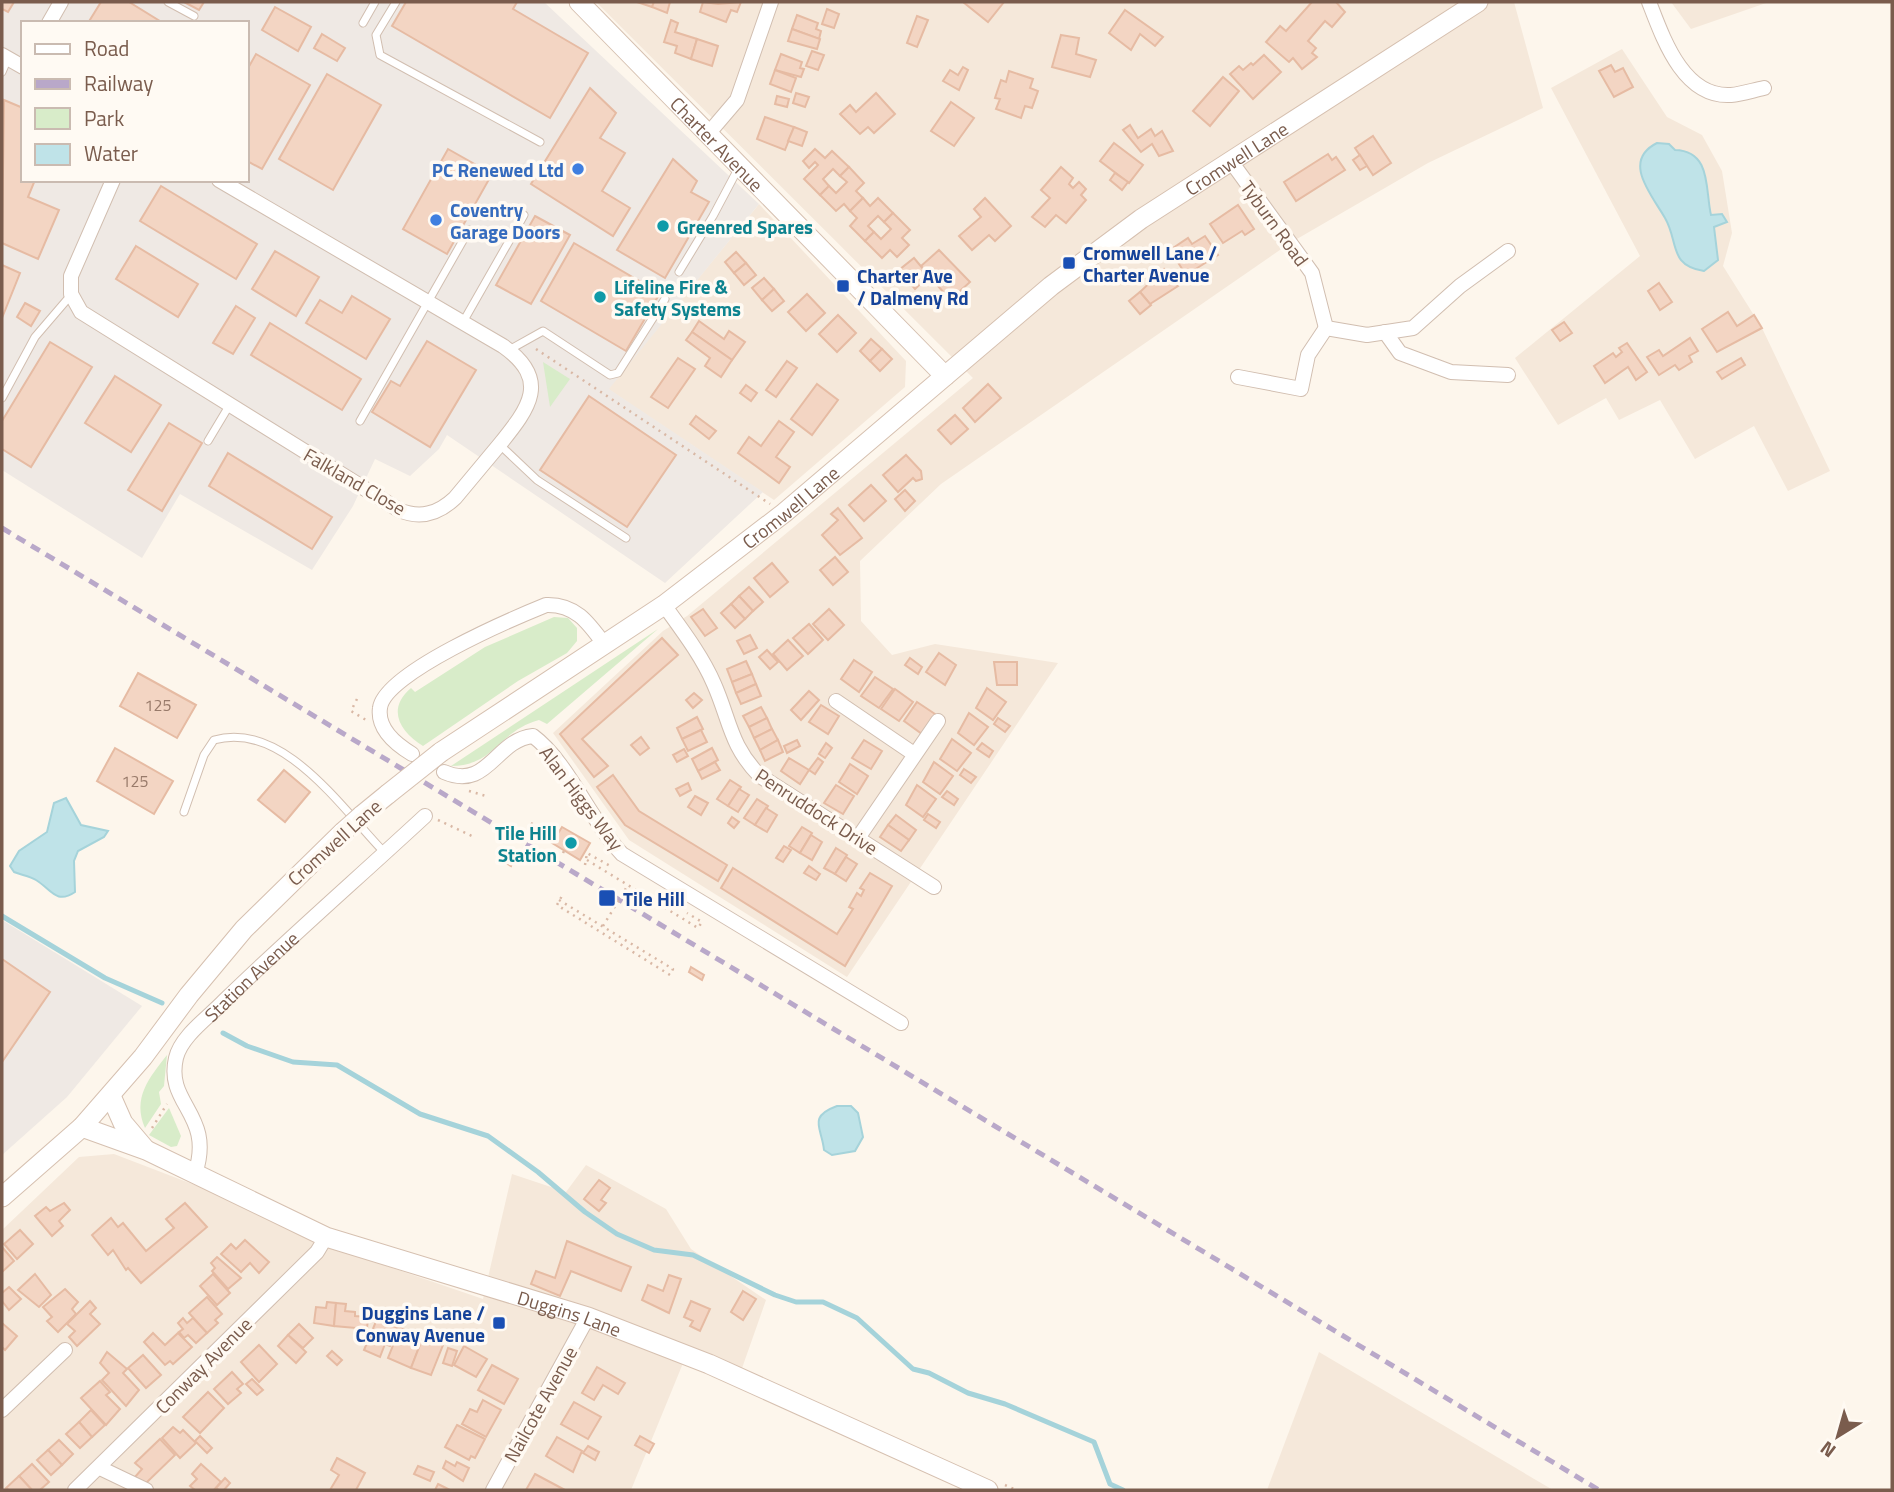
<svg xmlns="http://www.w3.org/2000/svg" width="1894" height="1492" font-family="'Titillium Web',sans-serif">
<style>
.residential{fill:#f5e8da}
.industrial{fill:#efe9e4;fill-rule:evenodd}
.green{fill:#d8ecc9}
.water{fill:#bfe3e8;stroke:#a5d3da;stroke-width:2}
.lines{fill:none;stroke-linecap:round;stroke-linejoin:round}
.stream{stroke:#a5d3da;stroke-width:5}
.building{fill:#f3d5c3;stroke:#e6bba3;stroke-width:2}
.lane-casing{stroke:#d1beb0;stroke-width:9}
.street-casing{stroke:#d1beb0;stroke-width:16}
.secondary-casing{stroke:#d6c0b0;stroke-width:21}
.path{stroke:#d9b8a5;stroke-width:2.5;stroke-dasharray:2 5;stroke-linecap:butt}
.lane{stroke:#fff;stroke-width:7}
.street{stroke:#fff;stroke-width:14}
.secondary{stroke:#fff;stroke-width:19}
.rail{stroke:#b9a8c9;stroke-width:5;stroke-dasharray:10 7;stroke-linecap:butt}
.secondary-bridge-casing{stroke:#d6c0b0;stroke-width:21;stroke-linecap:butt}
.path-bridge{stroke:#d9b8a5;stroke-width:2.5;stroke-dasharray:2 5;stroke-linecap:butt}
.secondary-bridge{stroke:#fff;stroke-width:19}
.shop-dot{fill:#3f7fe0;stroke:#fffaf3;stroke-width:2.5}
.culture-dot{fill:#0f9aa8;stroke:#fffaf3;stroke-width:2.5}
.transit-dot{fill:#1a4fb4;stroke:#fffaf3;stroke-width:2.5}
.labels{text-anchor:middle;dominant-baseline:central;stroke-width:7;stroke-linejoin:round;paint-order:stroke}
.number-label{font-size:16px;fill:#987a6a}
.street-label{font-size:19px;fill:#7a5c4d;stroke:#fffaf3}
.shop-label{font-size:19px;font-weight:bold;fill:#366cbe;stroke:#fffaf3;text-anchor:end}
.culture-label{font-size:19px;font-weight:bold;fill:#0d838f;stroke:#fffaf3;text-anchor:start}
.transit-label{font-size:19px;font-weight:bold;fill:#164399;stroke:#fffaf3;text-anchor:start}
</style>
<rect width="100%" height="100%" fill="#fdf6ec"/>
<g class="residential">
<path d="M596 2H1514L1543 108 1428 163 1290 243 941 484 860 561 861 621 892 655 935 644 1058 663 847 977 629 840 553 733 663 631 687 616 973 378Z"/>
<path d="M1671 2H1769L1691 29Z"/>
<path d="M1622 49 1667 117 1702 135 1722 171 1732 233 1723 266 1762 328 1830 471 1788 491 1754 426 1695 459 1660 400 1619 420 1606 398 1558 425 1515 358 1640 256 1551 88Z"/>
<path d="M759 204 906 361 905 387 774 500 608 389Z"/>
<path d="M114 1154 200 1187 337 1249 483 1299 512 1174 566 1192 586 1165 666 1209 691 1249 766 1300 741 1371 688 1351 631 1490H2V1230L79 1157Z"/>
<path d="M1319 1352 1553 1490H1267Z"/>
</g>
<g class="industrial">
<path d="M2 2H544L759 204 609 389 763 492 665 583 447 435 439 449 410 476 375 459 353 506 312 570 180 494 142 558 2 470ZM23 23H247V180H23Z"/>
<path d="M2 920 142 1006 67 1097 2 1155Z"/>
</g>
<g class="green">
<path d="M543 362 570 379 550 407Z"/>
<path d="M554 617 568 618 577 628V641L567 653 518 681 423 746C400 732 386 709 411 688L415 692 485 647Z"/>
<path d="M658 629 547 724 539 720C498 731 495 766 451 766Z"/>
<path d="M167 1055 164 1086 159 1092 161 1104 145 1128C132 1098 149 1078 167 1055Z"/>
<path d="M169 1108 181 1136 177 1146 171 1147 149 1135Z"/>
</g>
<g class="water">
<path d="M1657 143 1669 144 1675 150C1712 151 1705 190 1711 215L1722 214 1727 222 1714 227 1718 260 1704 271C1668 265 1679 242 1665 218 1652 195 1621 161 1657 143Z"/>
<path d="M66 798 81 825 108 831 104 837 78 851 74 861 75 892C56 905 51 889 36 880 30 876 21 875 14 872L10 866 19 851 47 832 54 803Z"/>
<path d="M837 1106H851L858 1113 863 1137 855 1151 832 1155 824 1150C822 1128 807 1117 837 1106Z"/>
</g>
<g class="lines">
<g class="stream">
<path d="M2 916 105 978 162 1003"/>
<path d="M223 1033 247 1046 293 1062 337 1065 420 1114 488 1136 538 1172 585 1212 617 1234 654 1250 693 1255 775 1295 796 1302H823L857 1318 913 1369 929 1373 968 1393 1005 1404 1094 1442 1110 1484 1123 1490"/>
</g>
</g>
<g class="building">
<path d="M2 2H14L8 12 2 9Z"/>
<path d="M101 2H129L163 23H88Z"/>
<path d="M184 2H204L199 10Z"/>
<path d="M406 2H517L513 9 588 53 550 118 392 26Z"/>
<path d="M637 2H654L652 7Z"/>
<path d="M654 2H670L667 13 652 7Z"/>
<path d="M703 2 718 4 741 2 737 12 731 10 726 22 700 12Z"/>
<path d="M963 2H1004L988 22Z"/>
<path d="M1312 2H1336L1345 12 1332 27 1325 21 1308 41 1316 48 1312 53 1317 57 1302 69 1293 58 1289 62 1266 42 1280 26 1286 31Z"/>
<path d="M275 7 311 27 298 51 262 30Z"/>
<path d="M827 9 839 14 834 28 822 24Z"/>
<path d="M1125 10 1163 37 1155 46 1140 34 1131 50 1109 33Z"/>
<path d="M797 15 818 23 816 29 821 31 819 39 792 29Z"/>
<path d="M917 16 928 20 917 47 907 43Z"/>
<path d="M671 20 678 23 675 32 697 39 691 59 675 53 677 46 664 42Z"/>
<path d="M792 29 820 39 817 49 788 41Z"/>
<path d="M322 34 345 48 337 61 314 48Z"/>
<path d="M1061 35 1079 38 1076 54 1096 60 1090 77 1052 67Z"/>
<path d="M697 39 718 46 712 66 691 59Z"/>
<path d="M812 51 824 55 818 70 806 66Z"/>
<path d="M256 54 310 85 262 169 247 161V70Z"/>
<path d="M781 54 802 62 800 68 804 69 801 77 775 70Z"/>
<path d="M1264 55 1281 72 1253 99 1230 74 1239 66 1243 70 1251 63 1253 65Z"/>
<path d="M1611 65 1615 72 1623 68 1633 87 1614 97 1599 71Z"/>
<path d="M963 67 968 70 959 90 943 81 950 70 958 75Z"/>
<path d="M775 70 796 78 791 92 770 84Z"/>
<path d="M1009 71 1033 79 1030 88 1038 91 1032 108 1025 106 1021 118 996 109 1000 99 995 98 1001 80 1006 82Z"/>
<path d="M327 74 381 105 333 190 279 159Z"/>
<path d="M1223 77 1239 91 1210 126 1193 111Z"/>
<path d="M590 88 616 113 600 138 625 153 602 191 630 208 613 236 531 184Z"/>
<path d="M796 93 809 97 805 107 793 103Z"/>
<path d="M876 93 895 114 874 133 868 127 860 134 840 114 850 105 856 112Z"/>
<path d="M777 96 789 99 787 107 775 104Z"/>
<path d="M4 100 23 108V180H35L28 197 59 210 38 259 2 243Z"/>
<path d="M951 102 974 118 954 146 931 131Z"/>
<path d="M765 117 794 127 785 150 757 139Z"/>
<path d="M1130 125 1138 138 1151 129 1155 136 1162 131 1173 151 1159 156 1152 144 1141 152 1123 130Z"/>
<path d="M794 127 807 132 802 146 788 141Z"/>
<path d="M1373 136 1391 163 1373 175 1355 148Z"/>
<path d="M1114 143 1143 165 1129 183 1100 161Z"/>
<path d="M448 149 492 174 447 254 403 229Z"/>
<path d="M815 149 825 158 832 151 849 167 840 176 833 169 823 179 829 186 820 195 804 179 818 165 815 162 809 168 803 161Z"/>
<path d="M1328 154 1332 160 1336 157 1345 170 1296 201 1284 182Z"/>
<path d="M1360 155 1367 166 1360 170 1353 160Z"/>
<path d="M673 159 697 181 691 192 709 202 665 278 617 250Z"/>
<path d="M849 167 864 183 856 191 863 198 850 211 844 204 836 211 820 195 829 186 836 193 847 182 840 176Z"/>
<path d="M1061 167 1073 178 1069 184 1073 188 1079 182 1086 189 1081 195 1086 200 1066 223 1056 215 1045 227 1032 217 1050 198 1041 190Z"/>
<path d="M1115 173 1128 182 1122 190 1110 180Z"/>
<path d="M161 186 257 244 236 279 140 221Z"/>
<path d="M863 198 870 206 878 198 893 213 884 222 878 216 868 226 874 232 865 241 850 226 857 218 850 211Z"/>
<path d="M985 198 1011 226 995 241 989 235 972 250 959 236 981 217 974 209Z"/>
<path d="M1238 205 1254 229 1245 235 1242 231 1223 243 1210 224Z"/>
<path d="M893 213 910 230 902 238 909 245 897 257 890 250 882 258 865 241 874 232 881 239 891 229 884 222Z"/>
<path d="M535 216 570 235 531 304 496 285Z"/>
<path d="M1205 236 1218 255 1186 275 1170 250 1188 238 1192 244Z"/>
<path d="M574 243 660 293 626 351 541 301Z"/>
<path d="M136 246 198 284 178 317 116 279Z"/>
<path d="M939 250 970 282 950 300 921 266Z"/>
<path d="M275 251 319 277 296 316 252 289Z"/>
<path d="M736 252 746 263 734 273 725 262Z"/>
<path d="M914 258 929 276 915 289 899 270Z"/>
<path d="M746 263 756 275 744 285 734 273Z"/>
<path d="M2 265 20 273 2 318Z"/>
<path d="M1164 269 1178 286 1150 304 1140 292Z"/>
<path d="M764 278 774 289 762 300 752 288Z"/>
<path d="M1659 283 1672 302 1660 310 1648 291Z"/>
<path d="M774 289 784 301 772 311 762 300Z"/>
<path d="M1140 292 1151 305 1140 314 1129 301Z"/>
<path d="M807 294 825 313 806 331 788 312Z"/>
<path d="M352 296 390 319 366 359 306 323 320 300 342 313Z"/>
<path d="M25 303 40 311 31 326 17 317Z"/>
<path d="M236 306 255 318 233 354 213 343Z"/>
<path d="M1728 312 1737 326 1754 315 1762 328 1717 352 1702 329Z"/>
<path d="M838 315 856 333 837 352 819 334Z"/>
<path d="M699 321 724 339 729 331 745 342 732 360 692 332Z"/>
<path d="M1564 322 1572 333 1560 341 1552 330Z"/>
<path d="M270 323 361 379 342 410 251 355Z"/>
<path d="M692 332 732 360 721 377 705 366 710 358 686 340Z"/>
<path d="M1690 338 1698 351 1689 356 1692 362 1679 370 1675 365 1659 375 1647 357 1659 350 1663 356Z"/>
<path d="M871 339 882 349 870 361 860 351Z"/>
<path d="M427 341 476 370 430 447 372 412 391 381 400 386Z"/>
<path d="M50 342 92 367 31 467 2 449V421Z"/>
<path d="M1627 343 1647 372 1636 380 1628 367 1605 383 1594 366 1613 353 1616 357 1622 352 1619 348Z"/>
<path d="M882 349 892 359 880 371 870 361Z"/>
<path d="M678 358 695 369 668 408 651 397Z"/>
<path d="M1741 358 1745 365 1722 379 1717 372Z"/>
<path d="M787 361 797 368 776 397 766 390Z"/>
<path d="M115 376 161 405 131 452 85 423Z"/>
<path d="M817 384 838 400 812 435 791 419Z"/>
<path d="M988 384 1001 398 975 422 963 408Z"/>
<path d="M746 385 757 393 751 401 740 393Z"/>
<path d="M589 396 676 455 627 527 540 470Z"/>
<path d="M955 415 968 429 951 444 938 430Z"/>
<path d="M696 416 716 431 709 439 690 424Z"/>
<path d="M779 421 794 432 776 457 790 467 779 483 738 453 749 437 761 446Z"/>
<path d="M169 423 202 443 162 511 128 490Z"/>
<path d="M228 453 332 517 312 549 209 486Z"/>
<path d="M906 455 921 471 922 479 916 481 913 478 898 492 883 475Z"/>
<path d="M871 485 886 501 864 521 849 505Z"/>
<path d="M905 490 915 501 905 511 895 499Z"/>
<path d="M838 508 862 538 840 555 822 535 838 520 831 514Z"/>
<path d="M835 557 848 572 833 585 820 570Z"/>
<path d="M772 563 788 582 770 597 754 578Z"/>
<path d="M749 587 763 602 753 611 739 596Z"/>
<path d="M739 596 753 611 745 619 731 604Z"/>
<path d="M731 604 745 619 735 628 721 613Z"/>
<path d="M703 609 717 628 705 636 691 617Z"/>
<path d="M829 609 844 625 828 640 813 624Z"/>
<path d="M809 624 823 640 808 654 793 638Z"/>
<path d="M750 635 757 648 744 654 737 641Z"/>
<path d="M662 638 678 655 582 739 608 766 594 777 560 734Z"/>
<path d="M788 640 803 656 787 670 773 654Z"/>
<path d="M767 650 778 662 770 669 759 657Z"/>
<path d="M939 653 956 665 945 685 926 672Z"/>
<path d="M910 658 922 667 918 674 905 665Z"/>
<path d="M854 660 872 672 859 692 841 679Z"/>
<path d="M746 661 752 674 732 682 727 669Z"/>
<path d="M994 662H1017V685H997Z"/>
<path d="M138 673 196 705 177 738 120 706Z"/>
<path d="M752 674 756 684 736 693 732 682Z"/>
<path d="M875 677 893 689 879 708 861 696Z"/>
<path d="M756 684 761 696 741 704 736 693Z"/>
<path d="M987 688 1006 702 993 720 976 708Z"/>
<path d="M895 689 913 702 899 721 881 709Z"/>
<path d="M809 691 819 700 801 720 791 710Z"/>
<path d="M694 693 702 700 693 708 686 700Z"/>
<path d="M917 702 935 714 922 734 904 721Z"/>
<path d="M821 705 839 716 828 734 809 722Z"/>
<path d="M761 707 767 718 749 727 743 716Z"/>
<path d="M969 713 988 727 974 745 958 733Z"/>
<path d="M697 717 703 729 682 739 677 728Z"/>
<path d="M767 718 772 729 754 738 749 727Z"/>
<path d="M998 718 1010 726 1005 732 994 724Z"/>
<path d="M772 729 778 740 760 750 754 738Z"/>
<path d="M701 730 707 742 688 751 682 739Z"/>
<path d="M641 737 649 748 640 755 631 745Z"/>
<path d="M952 739 971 753 957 771 940 759Z"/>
<path d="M778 740 783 752 765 761 760 750Z"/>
<path d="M797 740 800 746 787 753 784 746Z"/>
<path d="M864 740 882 751 871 769 852 758Z"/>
<path d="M826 743 832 748 825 758 819 754Z"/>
<path d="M982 743 993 751 989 757 977 749Z"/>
<path d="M115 748 173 781 154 814 97 781Z"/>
<path d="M712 748 718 760 698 771 692 759Z"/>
<path d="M684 749 688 756 677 762 673 755Z"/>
<path d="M789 758 809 770 800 784 781 771Z"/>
<path d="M818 758 823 762 815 774 809 770Z"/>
<path d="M715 762 720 770 702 779 698 771Z"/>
<path d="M934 762 953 776 940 794 923 782Z"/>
<path d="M850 764 868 776 857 794 839 782Z"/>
<path d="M964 769 976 777 971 783 960 775Z"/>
<path d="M284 770 310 792 285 822 258 800Z"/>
<path d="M613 775 639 811 727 865 718 881 625 825 597 787Z"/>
<path d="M730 780 741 787 728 806 717 799Z"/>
<path d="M688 783 691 790 680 796 676 789Z"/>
<path d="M836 785 854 796 843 814 824 803Z"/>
<path d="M917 785 936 799 923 817 906 805Z"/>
<path d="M739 789 749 795 738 812 728 806Z"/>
<path d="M947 791 958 799 954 805 942 797Z"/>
<path d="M695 796 708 803 701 815 688 807Z"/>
<path d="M757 799 768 806 755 825 744 818Z"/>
<path d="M766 808 777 815 767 832 755 825Z"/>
<path d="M928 814 940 822 936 828 924 820Z"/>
<path d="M896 815 916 830 909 840 888 825Z"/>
<path d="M732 817 739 822 734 828 728 823Z"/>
<path d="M888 825 909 840 901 851 880 837Z"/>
<path d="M562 827 590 843 580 860 552 843Z"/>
<path d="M802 827 812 833 800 853 789 846Z"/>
<path d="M811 835 822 842 812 860 800 853Z"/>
<path d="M784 846 791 850 783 862 776 858Z"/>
<path d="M836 848 847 855 835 874 824 868Z"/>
<path d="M501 854 513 861 511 866 499 859Z"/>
<path d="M846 857 857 864 846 881 835 874Z"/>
<path d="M809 866 820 874 816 880 804 873Z"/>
<path d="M733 868 837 934 853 909 849 907 857 893 861 896 864 890 860 888 870 873 892 886 845 966 721 888Z"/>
<path d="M2 959 50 992 2 1062Z"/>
<path d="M691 967 704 975 702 980 689 972Z"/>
<path d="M599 1180 610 1188 601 1200 606 1203 599 1211 584 1199Z"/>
<path d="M64 1203 70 1210 59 1221 63 1226 52 1236 35 1216 46 1207 50 1211Z"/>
<path d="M185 1203 207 1227 141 1283 128 1268 126 1270 113 1250 108 1255 92 1235 111 1218 118 1227 123 1223 146 1251 174 1228 166 1219Z"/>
<path d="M20 1230 33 1244 17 1259 4 1244Z"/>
<path d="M245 1240 269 1262 259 1273 250 1263 241 1272 221 1254 231 1244 236 1249Z"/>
<path d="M567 1241 631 1267 621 1291 571 1271 560 1296 531 1284 536 1271 555 1278Z"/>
<path d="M2 1247 14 1261 2 1272Z"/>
<path d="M217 1257 241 1278 228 1289 212 1271 215 1268 211 1263Z"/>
<path d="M35 1274 51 1295 39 1307 18 1290Z"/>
<path d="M213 1274 230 1293 217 1305 200 1286Z"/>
<path d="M669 1275 681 1279 669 1313 642 1300 648 1285 663 1291Z"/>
<path d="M9 1287 21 1299 9 1310 2 1301V1293Z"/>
<path d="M65 1289 78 1302 72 1309 76 1314 58 1332 47 1321 52 1317 43 1307Z"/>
<path d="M743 1291 756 1299 743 1320 731 1312Z"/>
<path d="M207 1297 222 1314 215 1320 218 1323 207 1333 189 1313Z"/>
<path d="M90 1301 96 1308 90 1314 100 1324 77 1346 69 1337 75 1331 67 1324Z"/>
<path d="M691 1301 710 1309 700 1331 690 1326 693 1321 684 1317Z"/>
<path d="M327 1302 336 1303 334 1326 314 1323 316 1307 326 1308Z"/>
<path d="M336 1303 346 1304 345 1311 355 1312V1316L368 1317 367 1329 334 1326Z"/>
<path d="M183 1318 187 1323 193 1318 207 1333 196 1343 188 1335 184 1338 179 1332 183 1329 178 1323Z"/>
<path d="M377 1319 398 1328 390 1346 385 1344 380 1357 364 1350Z"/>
<path d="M2 1323 17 1336 5 1350 2 1347Z"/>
<path d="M299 1324 313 1338 303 1348 288 1335Z"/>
<path d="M400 1328 423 1337 411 1368 388 1358Z"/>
<path d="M153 1333 165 1345 178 1333 192 1347 173 1364 170 1361 165 1365 144 1342Z"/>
<path d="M288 1335 306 1352 296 1363 278 1346Z"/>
<path d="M423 1337 443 1345 431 1375 411 1368Z"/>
<path d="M259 1345 277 1364 259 1382 241 1362Z"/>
<path d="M464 1346 487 1359 476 1377 454 1365Z"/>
<path d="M448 1348 457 1351 452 1366 443 1363Z"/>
<path d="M332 1351 342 1360 337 1365 327 1356Z"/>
<path d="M107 1352 127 1369 123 1373 139 1390 126 1406 102 1380 109 1373 100 1363Z"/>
<path d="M143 1355 161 1375 146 1388 128 1368Z"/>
<path d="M492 1365 518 1379 504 1404 478 1390Z"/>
<path d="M597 1367 625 1383 618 1394 603 1385 594 1400 582 1393Z"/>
<path d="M232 1372 243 1384 237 1389 241 1393 228 1404 214 1389Z"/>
<path d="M252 1379 263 1390 257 1395 246 1384Z"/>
<path d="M100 1381 110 1392 106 1395 120 1409 106 1425 81 1398Z"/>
<path d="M208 1392 224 1408 200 1433 183 1417Z"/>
<path d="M483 1400 501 1410 486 1437 462 1424 470 1409 477 1412Z"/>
<path d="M574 1402 601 1417 588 1439 561 1424Z"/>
<path d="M91 1410 105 1425 92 1437 79 1422Z"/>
<path d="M79 1422 92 1437 80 1448 66 1434Z"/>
<path d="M457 1425 485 1439 475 1458 471 1456 469 1460 445 1447Z"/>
<path d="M173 1427 180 1433 183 1430 196 1443 180 1458 162 1438Z"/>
<path d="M200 1436 212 1448 207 1453 195 1441Z"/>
<path d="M640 1436 654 1444 649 1453 635 1445Z"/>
<path d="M557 1437 582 1451 573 1472 546 1456Z"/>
<path d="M160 1439 175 1455 144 1485 134 1478 142 1469 135 1463Z"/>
<path d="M59 1440 73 1454 62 1465 48 1450Z"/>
<path d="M588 1446 599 1452 595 1460 583 1453Z"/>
<path d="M48 1450 62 1465 51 1475 37 1460Z"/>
<path d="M337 1458 365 1473 356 1490H330L339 1475 331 1470Z"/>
<path d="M446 1461 455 1466 457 1462 469 1468 463 1481 443 1468Z"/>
<path d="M32 1464 49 1482 40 1490H32L19 1476Z"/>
<path d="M201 1464 221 1482 214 1490H195L190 1486 197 1479 192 1474Z"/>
<path d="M418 1466 434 1472 430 1481 414 1474Z"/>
<path d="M535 1474 565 1490H526Z"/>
<path d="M19 1476 32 1490H9L6 1488Z"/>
<path d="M225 1478 230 1483 224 1490H219L216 1488Z"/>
<path d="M438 1484 450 1490H435Z"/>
</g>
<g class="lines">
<g class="lane-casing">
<g id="lane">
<path d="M168 2 194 16"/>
<path d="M396 2 376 35 380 55 540 142"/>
<path d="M363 23 375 2"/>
<path d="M2 72 8 58"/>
<path d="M679 272 713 216 739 167"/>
<path d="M463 322 524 215"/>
<path d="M509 350 543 331 610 375 618 373 665 299"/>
<path d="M2 398 35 337 71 295"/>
<path d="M360 421 469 230"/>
<path d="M208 441 229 406"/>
<path d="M500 445 537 480 626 538"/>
<path d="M184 812 204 755 214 740C283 720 342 809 385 853"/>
</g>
</g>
<g class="street-casing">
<g id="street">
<path d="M1649 2C1663 38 1683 98 1731 95 1742 94 1754 90 1764 88"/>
<path d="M49 23 61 2"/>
<path d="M2 55 23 67"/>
<path d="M708 134 737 100 771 2"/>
<path d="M1230 160 1312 273 1326 328"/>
<path d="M113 180 71 276V294L81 312 399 510C420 519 438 514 455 498 470 480 485 462 500 444 529 408 551 380 503 346L219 180"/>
<path d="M1326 328 1367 335 1413 328 1460 286 1508 251"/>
<path d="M1385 332 1400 353 1451 372 1508 375"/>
<path d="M1238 377 1301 389 1308 355 1326 328"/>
<path d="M664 605C682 630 702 656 714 684 730 720 730 746 760 776L934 887"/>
<path d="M836 701 914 754"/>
<path d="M412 754C397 745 377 729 380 708 384 673 514 618 546 605 575 604 588 622 604 644"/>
<path d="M444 772C488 791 495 740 533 736 568 762 590 820 622 854L901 1023"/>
<path d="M858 838 938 721"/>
<path id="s1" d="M195 1174C215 1114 165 1105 176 1058 181 1036 209 1017 224 1001 289 938 358 878 425 816"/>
<path d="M2 1410 65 1350"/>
<path d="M100 1468 146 1490"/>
<path d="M75 1490 317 1252 326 1237"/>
<path d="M493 1490 588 1317"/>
</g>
</g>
<g class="secondary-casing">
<g id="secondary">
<path id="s2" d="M579 2 945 376"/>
<path id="s3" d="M441 752 664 605 784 513 1051 286 1141 219 1478 2"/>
<path d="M361 816 388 794"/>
<path d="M111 1096 123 1123 145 1149"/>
<path id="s4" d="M82 1127 146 1150 326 1237 588 1317 709 1364 988 1490"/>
<path d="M2 1197 82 1127 143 1057 189 995 244 929 343 832"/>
</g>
</g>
<g class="path">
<path d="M536 349 770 504"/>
<path d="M357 699 351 711 366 720"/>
<path d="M469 791 486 796"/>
<path d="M438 820 474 837"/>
<path d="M531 823 551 835"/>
<path d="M553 833 557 835"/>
<path d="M563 853 564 851"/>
<path d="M587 860 698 928 702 922 687 913"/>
<path d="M585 865 587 853 612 867"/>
<path d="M559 900 673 969 670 975 557 905 563 894"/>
<path d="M152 1128 167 1104"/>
<path d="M1005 1485 1016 1490"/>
</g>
<use href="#lane" class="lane"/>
<use href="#street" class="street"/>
<use href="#secondary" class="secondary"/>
<path class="rail" d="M2 528 1599 1490"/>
<g class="secondary-bridge-casing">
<g id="secondary-bridge">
<path d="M388 794 441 752"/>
<path d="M343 832 361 816"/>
</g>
</g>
<path class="path-bridge" d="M603 926 628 885"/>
<use href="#secondary-bridge" class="secondary-bridge"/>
</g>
<g class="shop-dot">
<circle cx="578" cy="169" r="7"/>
<circle cx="436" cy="220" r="7"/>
</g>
<g class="culture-dot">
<circle cx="663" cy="226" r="7"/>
<circle cx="600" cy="297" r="7"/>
<circle cx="571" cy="843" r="7"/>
</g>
<g class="transit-dot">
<rect x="1062" y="256" width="14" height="14" rx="3.5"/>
<rect x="836" y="279" width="14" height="14" rx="3.5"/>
<rect x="598" y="889" width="18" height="18" rx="3.5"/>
<rect x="492" y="1316" width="14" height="14" rx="3.5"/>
</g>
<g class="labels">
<g class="number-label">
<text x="158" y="705">125</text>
<text x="135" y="781">125</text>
</g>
<g class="street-label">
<text stroke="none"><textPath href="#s2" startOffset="198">Charter Avenue</textPath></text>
<text stroke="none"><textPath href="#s3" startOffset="994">Cromwell Lane</textPath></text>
<text transform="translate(1275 223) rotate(54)">Tyburn Road</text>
<text transform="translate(355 481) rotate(30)">Falkland Close</text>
<text stroke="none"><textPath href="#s3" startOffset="427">Cromwell Lane</textPath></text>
<text transform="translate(582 798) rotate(53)">Alan Higgs Way</text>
<text transform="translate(817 811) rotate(33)">Penruddock Drive</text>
<text transform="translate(334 842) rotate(-42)">Cromwell Lane</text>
<text stroke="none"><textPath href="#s1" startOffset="234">Station Avenue</textPath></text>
<text stroke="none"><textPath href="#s4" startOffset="523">Duggins Lane</textPath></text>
<text transform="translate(203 1365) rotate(-45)">Conway Avenue</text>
<text transform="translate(540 1404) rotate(-61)">Nailcote Avenue</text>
</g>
<g class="shop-label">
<text x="564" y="169">PC Renewed Ltd</text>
<text x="450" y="209" text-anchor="start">Coventry<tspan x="450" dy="22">Garage Doors</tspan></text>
</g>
<g class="culture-label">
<text x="677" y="226">Greenred Spares</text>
<text x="614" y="286">Lifeline Fire &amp;<tspan x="614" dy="22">Safety Systems</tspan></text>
<text x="557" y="832" text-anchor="end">Tile Hill<tspan x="557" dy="22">Station</tspan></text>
</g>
<g class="transit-label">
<text x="1083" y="252">Cromwell Lane /<tspan x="1083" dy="22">Charter Avenue</tspan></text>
<text x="857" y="275">Charter Ave<tspan x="857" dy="22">/ Dalmeny Rd</tspan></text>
<text x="623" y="898">Tile Hill</text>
<text x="485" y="1312" text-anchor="end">Duggins Lane /<tspan x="485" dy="22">Conway Avenue</tspan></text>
</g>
</g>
<rect width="1894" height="1492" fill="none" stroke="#7a5c4d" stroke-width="7"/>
<rect x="21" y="21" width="228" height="161" fill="#fffaf3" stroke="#cabbb1" stroke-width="2"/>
<rect x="35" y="44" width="35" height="10" fill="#ffffff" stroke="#cabbb1" stroke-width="2"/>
<text x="84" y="56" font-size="21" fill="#7a5c4d">Road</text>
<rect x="35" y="79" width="35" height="10" fill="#b9a8c9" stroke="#cabbb1" stroke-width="2"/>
<text x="84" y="91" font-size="21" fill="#7a5c4d">Railway</text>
<rect x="35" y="108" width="35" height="21" fill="#d8ecc9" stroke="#cabbb1" stroke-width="2"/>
<text x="84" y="126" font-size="21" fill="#7a5c4d">Park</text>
<rect x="35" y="144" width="35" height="21" fill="#bfe3e8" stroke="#cabbb1" stroke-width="2"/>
<text x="84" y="161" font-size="21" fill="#7a5c4d">Water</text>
<g transform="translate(1838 1436) rotate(217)" stroke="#fffaf3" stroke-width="5" paint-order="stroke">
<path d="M0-5L12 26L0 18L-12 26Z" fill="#7a5c4d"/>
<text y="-10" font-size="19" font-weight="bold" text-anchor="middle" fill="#7a5c4d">N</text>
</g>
</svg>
